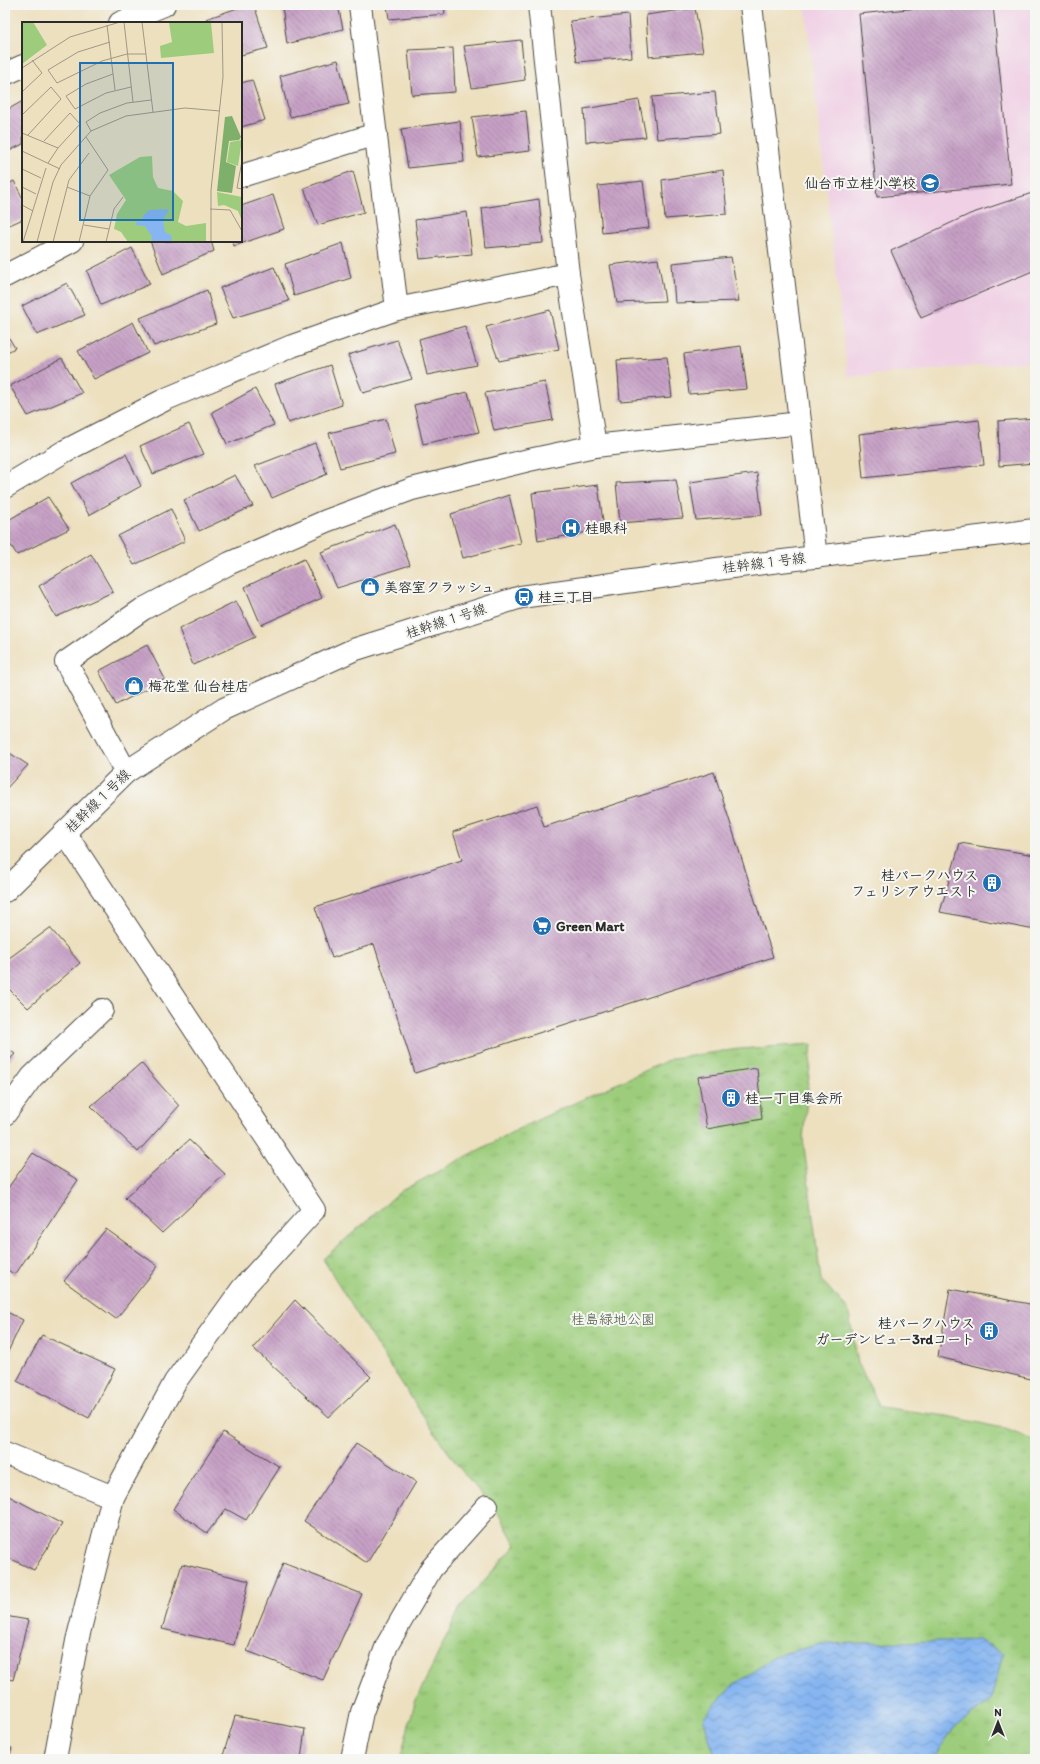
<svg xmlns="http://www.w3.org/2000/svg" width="1040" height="1764" font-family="Itim,'Klee One',sans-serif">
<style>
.built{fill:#f0d0e5}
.park{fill:url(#park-tufts);stroke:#647c54}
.water{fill:url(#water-waves);stroke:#58708e}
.building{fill:url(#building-back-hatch)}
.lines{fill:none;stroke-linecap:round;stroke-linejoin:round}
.street-casing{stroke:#484641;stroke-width:24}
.secondary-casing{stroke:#484641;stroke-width:24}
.street{stroke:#fff;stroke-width:22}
.secondary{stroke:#fff;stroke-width:22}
.labels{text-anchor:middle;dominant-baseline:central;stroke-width:4;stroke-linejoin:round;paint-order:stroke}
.poi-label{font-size:14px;font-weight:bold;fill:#2b2b2b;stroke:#f6f6f2;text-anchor:start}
.street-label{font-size:14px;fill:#2b2b2b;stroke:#f6f6f2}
.park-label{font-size:14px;fill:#4d5c43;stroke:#f6f6f2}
.inset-road{fill:none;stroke:#9f9884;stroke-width:1}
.view{fill:#1f6fb2;fill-opacity:0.15;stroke:#1f6fb2;stroke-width:2}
.inset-edge{fill:none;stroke:#2b2b2b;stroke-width:2}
</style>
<defs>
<pattern id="park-tufts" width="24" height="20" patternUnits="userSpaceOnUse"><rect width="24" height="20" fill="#9dcd7c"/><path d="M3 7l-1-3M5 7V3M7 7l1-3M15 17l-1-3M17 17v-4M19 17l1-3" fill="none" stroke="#87b06b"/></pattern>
<pattern id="water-waves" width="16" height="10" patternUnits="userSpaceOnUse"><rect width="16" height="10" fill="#86b5f1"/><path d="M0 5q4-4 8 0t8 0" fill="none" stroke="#6e93c3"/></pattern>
<pattern id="building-back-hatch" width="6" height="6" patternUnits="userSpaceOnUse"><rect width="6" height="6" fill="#c7a1c6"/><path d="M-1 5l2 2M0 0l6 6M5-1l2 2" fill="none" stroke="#a283a1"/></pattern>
</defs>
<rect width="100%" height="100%" fill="#f6f6f2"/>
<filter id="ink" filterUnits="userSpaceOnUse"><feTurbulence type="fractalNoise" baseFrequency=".025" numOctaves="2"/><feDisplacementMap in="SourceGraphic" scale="8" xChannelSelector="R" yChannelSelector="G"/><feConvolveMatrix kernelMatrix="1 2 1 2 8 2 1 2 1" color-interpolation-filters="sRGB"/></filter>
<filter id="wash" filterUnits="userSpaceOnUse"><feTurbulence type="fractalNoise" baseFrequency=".012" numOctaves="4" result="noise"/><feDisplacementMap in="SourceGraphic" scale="16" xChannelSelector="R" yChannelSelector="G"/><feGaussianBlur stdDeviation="0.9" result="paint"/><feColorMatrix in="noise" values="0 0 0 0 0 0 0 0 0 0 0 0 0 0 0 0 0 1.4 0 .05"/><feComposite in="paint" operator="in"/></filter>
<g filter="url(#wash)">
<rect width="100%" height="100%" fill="#ede0bf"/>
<path class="built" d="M805 5H1035V361L848 377Z"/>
<path class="park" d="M812 1044 803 1139 821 1280 848 1309 858 1363 880 1407 947 1416 1003 1428 1035 1441V1759H400L415 1702 461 1606 516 1545 499 1515 458 1466 432 1429 370 1335 323 1259 401 1191 524 1126 673 1058 739 1049Z"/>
<path class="water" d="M979 1640 1003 1653 991 1700 955 1727 937 1754 939 1759H713L715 1756 703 1718 731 1687 777 1655 821 1644Z"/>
<g id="blocks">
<g class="building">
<path d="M246 5H254L268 48 241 55V23H207L206 19Z"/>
<path d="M282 5H338L343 29 287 44Z"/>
<path d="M387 5H444L445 14 389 19Z"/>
<path d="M947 5H993L1011 184 877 197 859 14Z"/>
<path d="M695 8 703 52 649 57 646 15Z"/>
<path d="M628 15 631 57 577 62 570 21Z"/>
<path d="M521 40 525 80 472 88 464 46Z"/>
<path d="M453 48 455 92 412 95 408 50Z"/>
<path d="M338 60 349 104 290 117 280 76Z"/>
<path d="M252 80 265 120 241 127V83Z"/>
<path d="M715 92 720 134 657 139 652 97Z"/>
<path d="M639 100 646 137 586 142 584 109Z"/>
<path d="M23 101V144L9 151 5 140V111Z"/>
<path d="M526 111 530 151 478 157 472 117Z"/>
<path d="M460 121 464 162 408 168 401 129Z"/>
<path d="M723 170 727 214 665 219 662 180Z"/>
<path d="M353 171 364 212 318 225 304 188Z"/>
<path d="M14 181 23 199V219L5 227V186Z"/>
<path d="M643 181 649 228 602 233 598 186Z"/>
<path d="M1035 192V270L921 318 891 251 970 214Z"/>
<path d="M273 195 284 229 234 246 232 241H241V206Z"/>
<path d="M539 199 543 243 486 248 482 208Z"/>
<path d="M467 212 472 254 420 259 415 220Z"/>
<path d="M150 241H211L214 251 163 274Z"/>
<path d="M343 243 351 278 294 296 285 264Z"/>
<path d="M132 248 150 284 101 305 87 271Z"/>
<path d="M731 257 739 301 675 303 672 263Z"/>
<path d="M658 259 665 301 617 303 610 265Z"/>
<path d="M274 267 289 301 233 318 220 288Z"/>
<path d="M67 283 85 315 37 335 22 306Z"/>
<path d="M207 290 216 324 154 346 140 318Z"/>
<path d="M550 310 559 349 499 361 486 327Z"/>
<path d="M133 322 148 353 94 379 78 351Z"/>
<path d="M465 326 477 365 427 375 419 339Z"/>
<path d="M5 331 15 348 5 353Z"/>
<path d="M397 340 412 379 363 393 348 355Z"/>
<path d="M741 346 747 389 689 394 684 354Z"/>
<path d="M667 357 672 397 620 401 617 360Z"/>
<path d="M62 358 82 393 28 416 10 386Z"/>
<path d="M330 365 342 405 288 423 275 384Z"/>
<path d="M545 382 553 420 494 431 485 393Z"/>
<path d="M255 389 274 425 227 444 212 412Z"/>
<path d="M468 392 479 432 423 444 414 405Z"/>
<path d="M1035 418V463L999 466 998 421Z"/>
<path d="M386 419 395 454 340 468 329 433Z"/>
<path d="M979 420 984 465 863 478 859 434Z"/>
<path d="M189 424 204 454 153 474 140 446Z"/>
<path d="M315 443 327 474 272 498 255 466Z"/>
<path d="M126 454 141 486 89 515 71 483Z"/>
<path d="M757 473 762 515 696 520 690 482Z"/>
<path d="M235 475 253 506 199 531 184 500Z"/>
<path d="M676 480 683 518 620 523 616 483Z"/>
<path d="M598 485 604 529 538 541 532 493Z"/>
<path d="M509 495 521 543 463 558 451 514Z"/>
<path d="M48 497 69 529 17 555 5 536V522Z"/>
<path d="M171 509 185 541 134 565 118 536Z"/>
<path d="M395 524 410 565 337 588 321 552Z"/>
<path d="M91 554 113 592 56 617 39 586Z"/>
<path d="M304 559 322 598 261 625 245 587Z"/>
<path d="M236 601 255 637 193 665 179 629Z"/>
<path d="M147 645 165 679 116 705 99 671Z"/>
<path d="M5 750 28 765 5 790Z"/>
<path d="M714 772 773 957 415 1073 374 944 332 958 315 907 462 860 453 832 537 805 544 827Z"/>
<path d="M960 843 1035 855V930L940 912Z"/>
<path d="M50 928 80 963 28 1008 5 985V961Z"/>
<path d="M5 1047 15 1054 5 1065Z"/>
<path d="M141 1063 179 1106 138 1152 91 1106Z"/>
<path d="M757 1068 762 1119 707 1129 698 1077Z"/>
<path d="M189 1140 225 1174 162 1233 125 1198Z"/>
<path d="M33 1153 78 1180 15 1275 5 1268V1192Z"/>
<path d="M106 1229 158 1266 116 1319 64 1281Z"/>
<path d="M950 1289 1035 1305V1380L938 1357Z"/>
<path d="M295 1300 371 1377 329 1417 253 1348Z"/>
<path d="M5 1311 23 1320 5 1358Z"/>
<path d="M42 1335 115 1369 89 1418 17 1381Z"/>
<path d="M223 1432 280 1467 246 1520 226 1509 207 1533 173 1509Z"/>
<path d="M356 1443 416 1482 367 1563 304 1521Z"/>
<path d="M5 1494 62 1524 34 1570 5 1556Z"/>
<path d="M283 1563 362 1594 323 1680 247 1651Z"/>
<path d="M182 1564 249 1581 234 1645 162 1629Z"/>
<path d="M5 1616 28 1620 13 1680 5 1678Z"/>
<path d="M235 1716 305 1729 301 1759H222Z"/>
<path d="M5 1746 12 1748 9 1759H5Z"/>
</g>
</g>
</g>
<g filter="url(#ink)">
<use href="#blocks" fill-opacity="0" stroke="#484641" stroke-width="1"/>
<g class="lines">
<g class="street-casing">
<g id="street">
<path d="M360 5 397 309"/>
<path d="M539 5 568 274 595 446"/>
<path d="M120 23 164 5"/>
<path d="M5 74 23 66"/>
<path d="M241 176 376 134"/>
<path d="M5 276 72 241"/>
<path d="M5 487 65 451 166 399 292 346 397 309 568 274"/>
<path d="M126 772 66 662 143 609 230 563 326 521 412 489 529 460 595 446 800 423"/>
<path d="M5 1114 32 1077 102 1010"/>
<path d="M5 1453 113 1497"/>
<path d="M55 1759 77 1641 113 1497 175 1382 242 1289 314 1210 65 833"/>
<path d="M352 1759 362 1712 387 1645 431 1569 487 1506"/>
</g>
</g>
<g class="secondary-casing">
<g id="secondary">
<path d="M751 5 816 557"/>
<path d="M5 891 126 772 224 709 353 650 521 597 724 568 1035 530"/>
</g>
</g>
<use href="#street" class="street"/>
<use href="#secondary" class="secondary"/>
</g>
</g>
<defs>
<g id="school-disc" transform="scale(1)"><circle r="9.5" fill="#1f6fb2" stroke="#f6f6f2"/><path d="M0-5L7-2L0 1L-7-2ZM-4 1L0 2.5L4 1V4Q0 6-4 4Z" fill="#fff"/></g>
<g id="hospital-disc" transform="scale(1)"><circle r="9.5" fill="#1f6fb2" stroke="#f6f6f2"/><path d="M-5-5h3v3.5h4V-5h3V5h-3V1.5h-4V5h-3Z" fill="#fff"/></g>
<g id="shop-disc" transform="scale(1)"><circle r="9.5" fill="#1f6fb2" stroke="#f6f6f2"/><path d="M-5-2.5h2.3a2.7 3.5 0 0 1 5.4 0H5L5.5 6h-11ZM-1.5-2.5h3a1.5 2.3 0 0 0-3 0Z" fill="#fff"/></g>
<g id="bus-disc" transform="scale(1)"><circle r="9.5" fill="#1f6fb2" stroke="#f6f6f2"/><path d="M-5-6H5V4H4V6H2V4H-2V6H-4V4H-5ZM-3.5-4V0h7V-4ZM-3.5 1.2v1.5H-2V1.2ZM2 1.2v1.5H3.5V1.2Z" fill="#fff"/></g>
<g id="building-disc" transform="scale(1)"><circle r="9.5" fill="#1f6fb2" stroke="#f6f6f2"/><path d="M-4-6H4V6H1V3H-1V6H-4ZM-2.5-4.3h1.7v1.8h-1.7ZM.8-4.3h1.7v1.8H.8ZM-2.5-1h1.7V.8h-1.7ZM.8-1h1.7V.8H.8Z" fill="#fff"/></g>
<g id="supermarket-disc" transform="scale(1)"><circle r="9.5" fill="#1f6fb2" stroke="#f6f6f2"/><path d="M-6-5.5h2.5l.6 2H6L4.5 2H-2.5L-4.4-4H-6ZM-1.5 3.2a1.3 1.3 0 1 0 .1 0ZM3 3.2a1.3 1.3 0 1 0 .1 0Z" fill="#fff"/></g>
</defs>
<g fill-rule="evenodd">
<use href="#school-disc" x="930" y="183"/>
<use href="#hospital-disc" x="571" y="528"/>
<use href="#shop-disc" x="370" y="587"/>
<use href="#bus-disc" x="524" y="597"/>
<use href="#shop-disc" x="134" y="686"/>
<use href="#building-disc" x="992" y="883"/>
<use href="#supermarket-disc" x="542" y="926"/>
<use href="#building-disc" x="731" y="1098"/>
<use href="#building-disc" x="989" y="1331"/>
</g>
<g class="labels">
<g class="poi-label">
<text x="916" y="183" text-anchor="end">仙台市立桂小学校</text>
<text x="585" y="528">桂眼科</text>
<text x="384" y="587">美容室クラッシュ</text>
<text x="538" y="597">桂三丁目</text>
<text x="148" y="686">梅花堂 仙台桂店</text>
<text x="978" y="875" text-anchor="end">桂パークハウス<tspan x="978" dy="16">フェリシアウエスト</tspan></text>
<text x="556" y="926">Green Mart</text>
<text x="745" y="1098">桂一丁目集会所</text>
<text x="975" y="1323" text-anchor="end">桂パークハウス<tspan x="975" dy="16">ガーデンビュー3rdコート</tspan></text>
</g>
<g class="street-label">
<text transform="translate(764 563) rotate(-7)">桂幹線１号線</text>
<text transform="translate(446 621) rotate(-18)">桂幹線１号線</text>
<text transform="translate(98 801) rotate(-44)">桂幹線１号線</text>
</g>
<g class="park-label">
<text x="613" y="1319">桂島緑地公園</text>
</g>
</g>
<g transform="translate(22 22)">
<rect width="220" height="220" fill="#ede0bf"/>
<path d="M189 0 192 31 139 36 138 24 150 20 147 1ZM195 170 220 175V199L216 189 202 183 196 184Z" fill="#9dcd7c"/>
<path d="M210 94 219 115 217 118 207 119 204 140 214 144 210 171 195 169 203 95Z" fill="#7eb06c"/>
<path d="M0 0H11L25 23 0 42ZM220 118 216 144 205 140 208 120ZM130 134 131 155 136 166 151 169 161 179 156 200 164 204 184 201V220H106L99 210 92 207 95 192 104 178 87 153 118 135Z" fill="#9dcd7c"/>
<path d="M145 187 147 188 141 197 142 204 143 210 149 213 150 220H129L130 215 123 204 113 203 115 199 120 200 121 194 127 188Z" fill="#86b5f1"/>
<path class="inset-road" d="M102 0 111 80M120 0 131 90M85 3 93 68M88 20 56 30 26 48 35 61 80 39 105 32H124M0 46 48 15 98 0M91 52 64 62 44 74 53 87 84 71 109 65M0 70 20 51 10 38M0 93 29 65 39 77 6 113M69 109 64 100 78 91 105 81 129 78M0 111 36 126M22 119 48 91 58 102 36 126 26 141M0 129 38 147M220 139 215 166 220 167M0 147 19 156M0 165 14 172M45 165 68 174M0 183 11 189M188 187 208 188 220 209M62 203 87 207M1 220 24 146M15 220 31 160 39 143 69 109 104 94 163 86 198 89M31 220 47 158 67 131M57 220 68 174 86 148 64 115M84 220 92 187 101 175M189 220V168L201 55 200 0"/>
<path class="view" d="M58 41H151V198H58Z"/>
<rect width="220" height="220" class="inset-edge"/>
</g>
<rect width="1040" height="1764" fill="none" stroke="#f6f6f2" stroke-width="20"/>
<g transform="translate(998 1722)" stroke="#f6f6f2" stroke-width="3" paint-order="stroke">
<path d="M0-3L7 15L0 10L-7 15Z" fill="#2b2b2b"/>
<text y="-6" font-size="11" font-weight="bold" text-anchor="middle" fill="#2b2b2b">N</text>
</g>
</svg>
